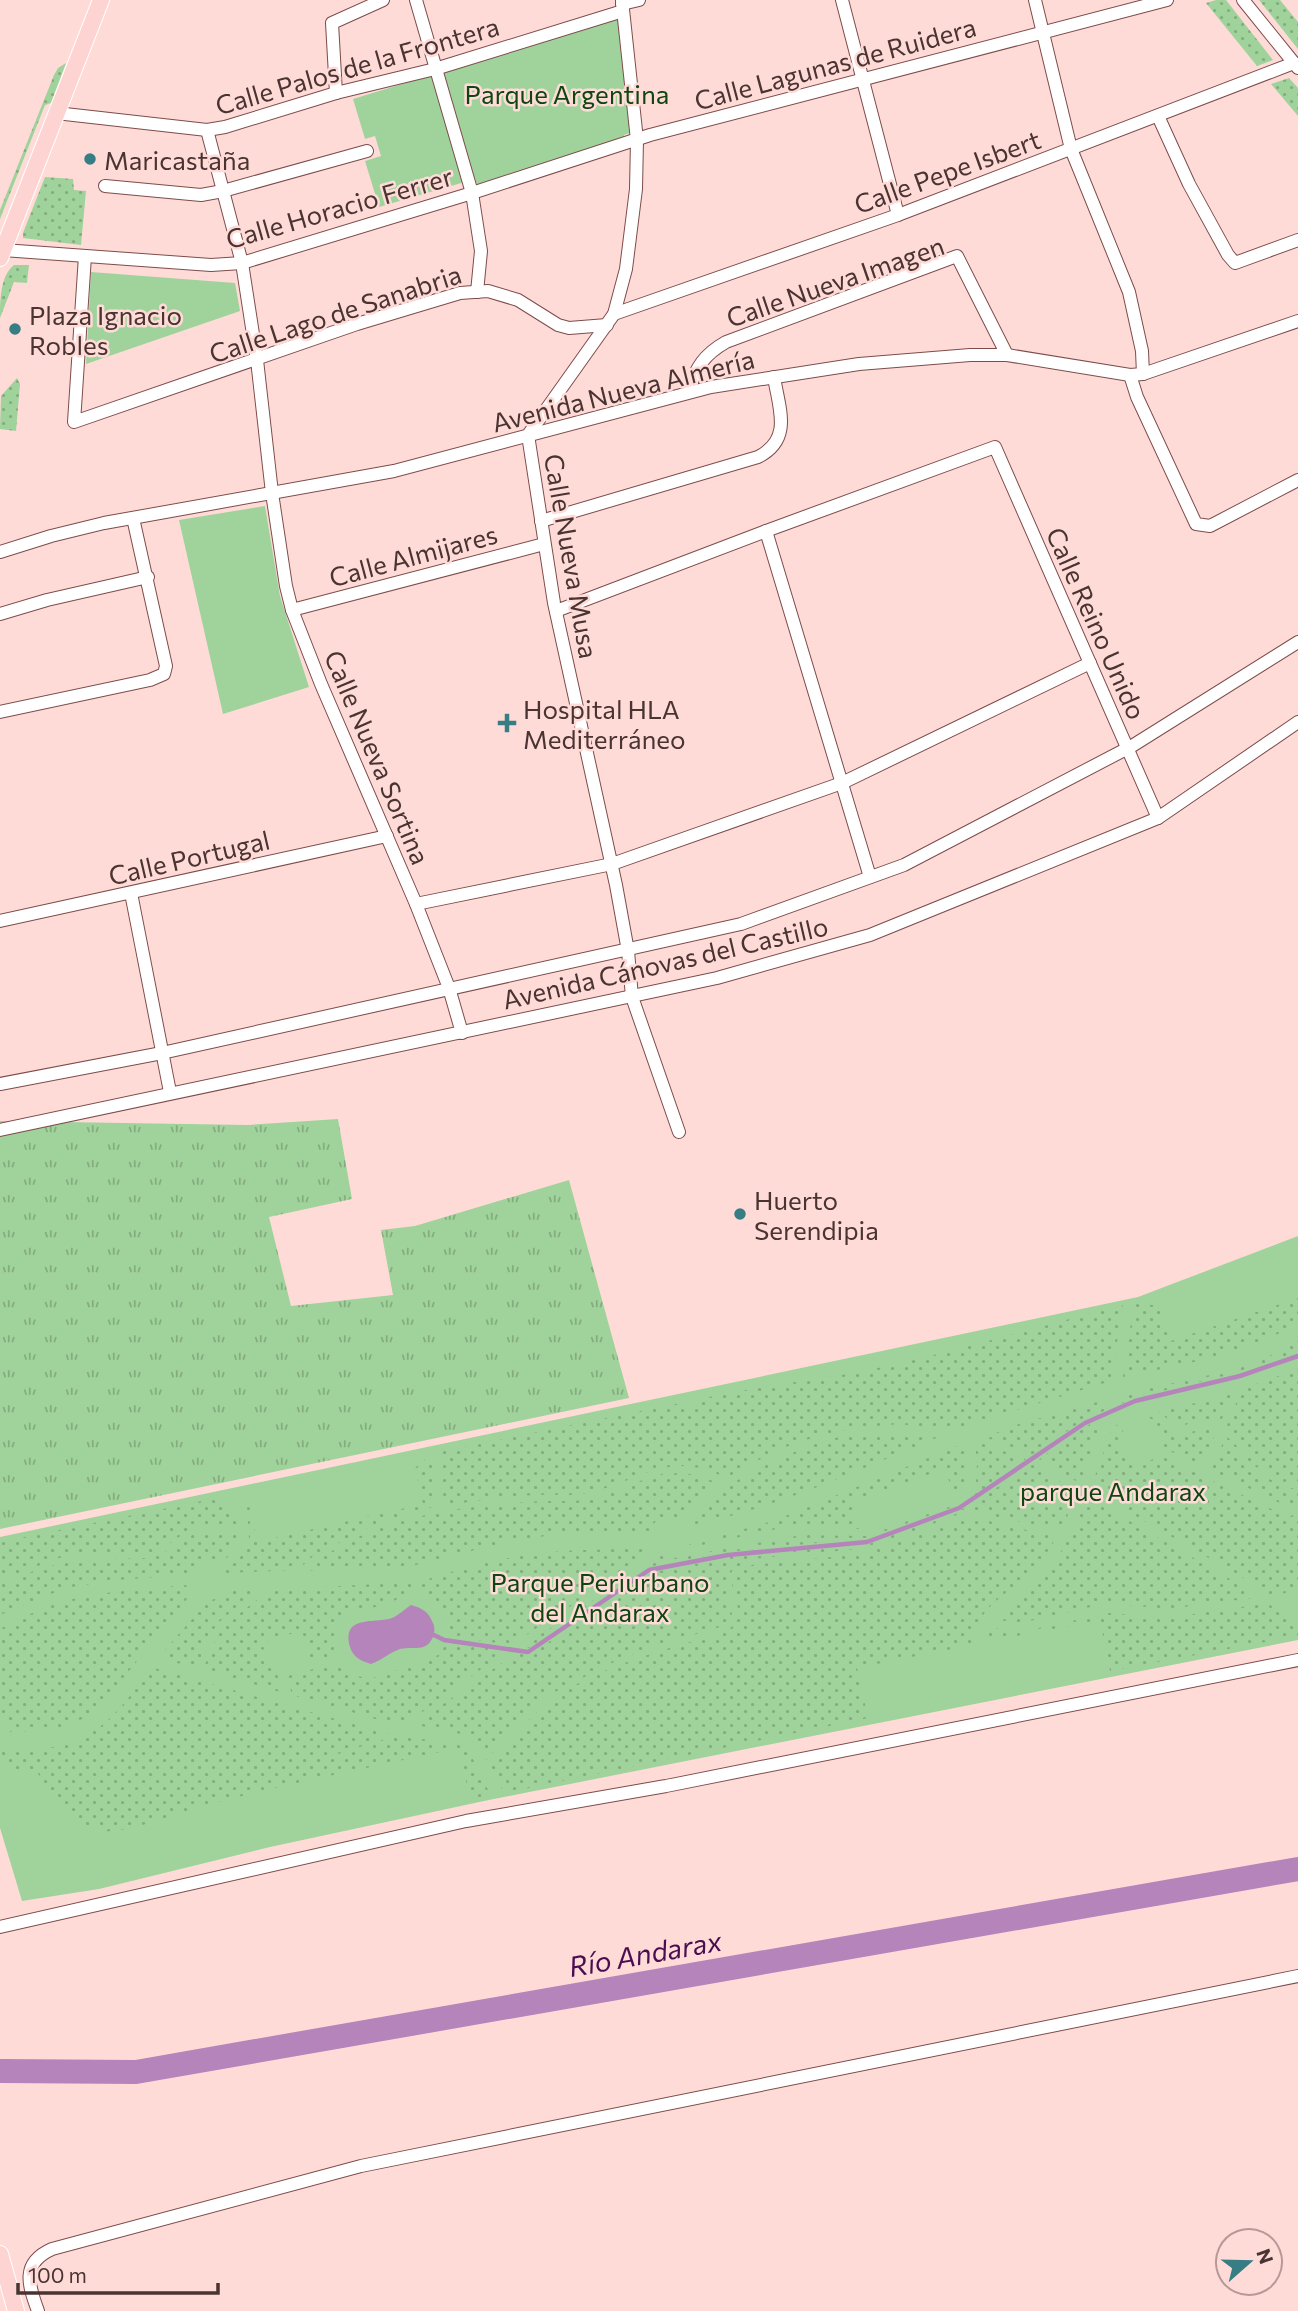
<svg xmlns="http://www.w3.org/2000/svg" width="1298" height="2311" font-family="Commissioner,sans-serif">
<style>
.grass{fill:url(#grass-tufts)}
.park{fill:#9fd39b}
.garden{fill:url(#garden-dots)}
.water{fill:#b584bb}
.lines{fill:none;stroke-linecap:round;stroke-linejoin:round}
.stream{stroke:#b584bb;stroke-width:4.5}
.river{stroke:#b584bb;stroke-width:24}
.minor-casing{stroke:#7d4c4a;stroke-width:14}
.major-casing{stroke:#fff;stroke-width:18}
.minor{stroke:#fff;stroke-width:12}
.major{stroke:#fdd4d2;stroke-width:16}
.poi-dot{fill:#367e84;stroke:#ffdbd8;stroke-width:2.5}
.labels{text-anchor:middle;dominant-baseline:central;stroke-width:5;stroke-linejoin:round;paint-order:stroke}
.street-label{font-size:26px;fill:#4a3432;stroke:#ffdbd8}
.park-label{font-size:26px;fill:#0f450f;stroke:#ffdbd8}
.poi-label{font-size:26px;fill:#4a3432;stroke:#ffdbd8;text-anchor:start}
.water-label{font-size:28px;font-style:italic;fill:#4a0d51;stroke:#ffdbd8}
</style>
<defs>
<pattern id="grass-tufts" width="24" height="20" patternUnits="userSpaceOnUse" patternTransform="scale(1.75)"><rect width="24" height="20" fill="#9fd39b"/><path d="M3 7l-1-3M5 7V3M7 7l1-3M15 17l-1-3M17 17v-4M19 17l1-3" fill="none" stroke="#84ac7f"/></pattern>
<pattern id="garden-dots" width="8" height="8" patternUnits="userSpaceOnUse" patternTransform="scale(1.75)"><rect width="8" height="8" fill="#9fd39b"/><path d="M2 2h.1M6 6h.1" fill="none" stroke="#84ac7f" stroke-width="1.8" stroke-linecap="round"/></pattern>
</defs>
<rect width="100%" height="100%" fill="#ffdbd8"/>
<path class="grass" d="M338 1119 352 1199 269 1217 291 1306 393 1295 381 1230 415 1226 569 1180 629 1398 0 1529V1121L248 1125Z"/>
<g class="park">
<path d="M618 18 630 133 624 135V140L477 184 475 179 379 207 365 161 381 156 375 136 365 139 353 99Z"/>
<path d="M91 272 235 283 240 311 86 364Z"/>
<path d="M265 506 280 596 309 687 223 714 179 520Z"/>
<path d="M1298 1236V1640L484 1801 270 1847 99 1889 22 1901 0 1828V1537L1138 1297Z"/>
</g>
<g class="garden">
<path d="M1216 0H1226L1273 60 1257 66 1206 3Z"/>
<path d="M1259 0H1280L1298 22V49Z"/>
<path d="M66 63 51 103 45 105 0 219V210L54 75 58 68Z"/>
<path d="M1289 78 1298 88V116L1271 84Z"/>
<path d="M45 177 73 179 74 190 86 191 81 245 23 238V233Z"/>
<path d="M14 265H29L27 283 14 282 0 318C0 301 0 276 14 265Z"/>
<path d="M17 378 20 384 16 431 0 429 1 396Z"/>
<path d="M1298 1298V1323C1244 1355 1184 1364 1123 1377L1134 1302 1158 1306 1171 1341Z"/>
<path d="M1123 1305 1111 1381 952 1430 899 1424 855 1428 821 1435 777 1450 726 1478C664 1447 637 1485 582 1494 567 1496 550 1494 534 1495 504 1497 474 1501 444 1506L440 1452 685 1402 687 1411 701 1408 700 1399C754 1387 809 1381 863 1371 951 1353 1036 1327 1123 1305Z"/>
<path d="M1298 1341V1352L1241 1372 1133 1398 1119 1405V1395L1237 1369 1274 1354Z"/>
<path d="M1298 1369V1481L1288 1484 1249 1463C1244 1448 1239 1438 1225 1430L1242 1389Z"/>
<path d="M1233 1394 1220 1423 1200 1420 1179 1427 1158 1412Z"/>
<path d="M1108 1399 1106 1410 1082 1421 1033 1455 985 1437 1019 1424Z"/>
<path d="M1148 1415 1181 1434 1204 1429 1217 1431 1200 1465 1163 1448C1167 1430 1156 1419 1138 1419Z"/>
<path d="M1103 1417 1081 1484 1039 1459 1085 1427Z"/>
<path d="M1127 1424C1109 1447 1136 1475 1159 1455L1288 1517 1298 1513V1589L1272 1597 1254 1584 1090 1490 1113 1426Z"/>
<path d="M888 1433H931L941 1436C858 1470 776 1509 688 1526 696 1492 801 1446 834 1438 851 1435 870 1434 888 1433Z"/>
<path d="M1226 1436 1238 1447 1244 1466 1289 1489 1298 1486V1504L1288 1507 1211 1470Z"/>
<path d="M975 1441 1026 1459 967 1502 867 1538 726 1552 648 1567 529 1648 523 1646 654 1560 658 1555 674 1558 802 1535 867 1536 967 1499C982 1484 976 1460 975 1441Z"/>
<path d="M965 1443C967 1460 973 1485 955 1495L944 1469 851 1502 860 1529 815 1526 781 1528 688 1548 690 1544 773 1521Z"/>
<path d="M432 1454 436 1506 373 1525 312 1557 298 1570 225 1573 224 1570C254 1550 251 1539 245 1505H249L257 1542 423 1504 415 1468Z"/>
<path d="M1031 1464 1076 1491 1064 1526 1034 1525 983 1514 962 1513 869 1548 751 1559 732 1571 726 1583 732 1615 727 1623 717 1628 652 1647 616 1661 551 1694 532 1710 486 1760C468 1727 447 1731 413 1725L516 1653 530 1655 650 1573 731 1557 869 1544 970 1506Z"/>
<path d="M667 1473 690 1474 720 1483 681 1519C666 1512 653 1519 648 1534L553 1535 510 1541 412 1566 304 1571C366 1519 449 1507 527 1502 546 1500 566 1502 586 1500 613 1496 638 1478 667 1473Z"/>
<path d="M1088 1497 1261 1597 1167 1609 1108 1603 1021 1623 998 1620 1000 1612C1046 1586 1068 1544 1088 1497Z"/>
<path d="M212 1499 232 1510 238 1526H198L190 1529 165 1547 152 1552 101 1553 62 1557 0 1580V1542Z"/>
<path d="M965 1519H981L1030 1531 1060 1532C1052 1545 1043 1560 1031 1571 1006 1597 977 1605 972 1645L857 1668 868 1718 504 1793 490 1766C505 1748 519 1729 536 1713 586 1667 664 1651 727 1631 748 1615 734 1605 732 1583L741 1570 751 1565 860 1554Z"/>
<path d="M199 1531H231L239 1535C238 1543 228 1562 217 1563 211 1563 206 1560 199 1562L190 1569 188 1575 117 1580 66 1588 0 1615V1585L36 1570 73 1560 146 1558 163 1553Z"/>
<path d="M652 1549 637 1563 511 1645 447 1636C451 1616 437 1600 419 1593V1582C456 1570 495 1559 534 1554 573 1549 612 1549 652 1549Z"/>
<path d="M411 1582 412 1592C401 1595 392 1604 382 1606 344 1612 334 1612 334 1656L311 1662 302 1631 268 1640 270 1651 261 1649 265 1659 274 1663 283 1693 203 1669 217 1637 224 1626 269 1590Z"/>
<path d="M186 1585 191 1594 112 1692 88 1716 59 1730 10 1732 0 1717V1629C18 1620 36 1610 55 1604 98 1591 142 1589 186 1585Z"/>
<path d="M225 1590H256L218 1623 209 1637 197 1668 158 1658 207 1602 219 1597Z"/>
<path d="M1268 1603 1298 1629V1636L1110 1671 1100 1620 986 1642V1628L991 1626 1011 1634 1109 1613 1167 1618Z"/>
<path d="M446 1642 506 1651 417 1716 402 1724H393L292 1695 287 1676 340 1662 354 1675 370 1679 407 1667 428 1662 442 1652Z"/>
<path d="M151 1667 389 1734 369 1744 335 1755 306 1758 327 1759 348 1754 394 1735 458 1744 472 1757 491 1796 470 1800 459 1748C377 1766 295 1782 214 1803 190 1809 126 1834 106 1831 70 1826 56 1797 36 1771L14 1770 0 1759V1752C18 1749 36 1750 54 1747 101 1739 125 1704 151 1667Z"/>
</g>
<path class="water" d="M411 1605C421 1608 428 1611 432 1621 435 1626 435 1631 433 1637 426 1653 414 1646 400 1649 390 1652 381 1661 371 1664 361 1661 353 1657 350 1647 341 1614 376 1624 392 1618 399 1615 405 1609 411 1605Z"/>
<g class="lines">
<path class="stream" d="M434 1635 444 1640 528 1652 649 1570 728 1555 867 1542 959 1508 1085 1423 1135 1401 1240 1376 1298 1356"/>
<path class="river" d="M0 2071 136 2072 1298 1869"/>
<g class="minor-casing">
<g id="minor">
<path d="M416 0 472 193 481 251 477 292"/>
<path d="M622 0 637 140 636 189 626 269 614 314 528 435 554 603 616 885 628 951 632 997 679 1132"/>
<path d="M842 0 898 215"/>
<path d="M1035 0 1071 149 1129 292 1142 351 1143 374"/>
<path d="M1243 0 1298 68"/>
<path d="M622 4 639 0"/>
<path d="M336 93 332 23 383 0"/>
<path d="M56 113 207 130 225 127 336 93 435 69 623 11"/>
<path d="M1158 116 1189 184 1228 255 1235 263 1298 240"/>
<path d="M207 130 242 263 257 360 272 493 286 586 292 610 321 684 416 904 449 988 462 1033"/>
<path d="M105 186 201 195 223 191 367 151"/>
<path d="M3 250 211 265 242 263 472 193 650 135 1167 0"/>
<path d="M85 256 74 422 357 324 460 293 488 291 518 300 558 325 569 328 607 325"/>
<path d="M614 314 898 215 1294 63"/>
<path d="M1130 375 1137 397 1196 524 1210 526 1298 480"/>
<path d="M689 392C695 367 705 354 726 342L957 256 1007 355"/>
<path d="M541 521 758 457C793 439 779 409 774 377"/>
<path d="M766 531 870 877"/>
<path d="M0 552 51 536 104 523 394 471 711 387 859 364 970 355H1007L1130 375 1143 374 1298 321"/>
<path d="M292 610 544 544"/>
<path d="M556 611 766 531 995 447 1158 818"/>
<path d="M0 614 47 600 148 577"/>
<path d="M0 712 150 680 164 674 166 666 133 518"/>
<path d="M131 893 170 1092"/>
<path d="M416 904 612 864 842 783 1090 663"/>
<path d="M0 921 387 836"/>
<path d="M0 1084 162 1053 741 924 904 865 1132 746 1298 642"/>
<path d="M0 1130 717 978 870 935 1158 818 1298 722"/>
<path d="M0 1927 466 1821 666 1786 1298 1660"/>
<path d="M38 2311C28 2284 21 2263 52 2249L361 2166 1298 1976"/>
</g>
</g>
<g class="major-casing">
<g id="major">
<path d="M0 258 101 0"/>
<path d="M0 2254 16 2311"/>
</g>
</g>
<use href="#minor" class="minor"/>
<use href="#major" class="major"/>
</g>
<g class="poi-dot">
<circle cx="90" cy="159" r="7"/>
<circle cx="15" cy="329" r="7"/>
<path d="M503.5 712.5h7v7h7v7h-7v7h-7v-7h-7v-7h7z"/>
<circle cx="740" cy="1214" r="7"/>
</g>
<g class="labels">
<g class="street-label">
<text transform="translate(835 63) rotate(-15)">Calle Lagunas de Ruidera</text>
<text transform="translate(357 65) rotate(-16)">Calle Palos de la Frontera</text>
<text transform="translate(947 171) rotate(-20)">Calle Pepe Isbert</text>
<text transform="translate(339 207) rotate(-16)">Calle Horacio Ferrer</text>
<text transform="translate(835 281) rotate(-19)">Calle Nueva Imagen</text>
<text transform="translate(335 313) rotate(-18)">Calle Lago de Sanabria</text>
<text transform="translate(623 390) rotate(-14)">Avenida Nueva Almería</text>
<text transform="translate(413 555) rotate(-15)">Calle Almijares</text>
<text transform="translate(572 556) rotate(80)">Calle Nueva Musa</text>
<text transform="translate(1097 623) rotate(66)">Calle Reino Unido</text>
<text transform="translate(378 757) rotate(67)">Calle Nueva Sortina</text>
<text transform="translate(189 857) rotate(-13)">Calle Portugal</text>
<text transform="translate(665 962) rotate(-13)">Avenida Cánovas del Castillo</text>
</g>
<g class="park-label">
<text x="567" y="93">Parque Argentina</text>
<text x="1113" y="1490">parque Andarax</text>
<text x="600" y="1581">Parque Periurbano<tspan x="600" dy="30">del Andarax</tspan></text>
</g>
<g class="poi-label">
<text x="104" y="159">Maricastaña</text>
<text x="29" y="314">Plaza Ignacio<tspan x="29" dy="30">Robles</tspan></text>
<text x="523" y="708">Hospital HLA<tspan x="523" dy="30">Mediterráneo</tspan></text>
<text x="754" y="1199">Huerto<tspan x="754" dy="30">Serendipia</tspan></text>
</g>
<g class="water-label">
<text transform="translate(645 1953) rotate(-10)">Río Andarax</text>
</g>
</g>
<g transform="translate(1249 2262) rotate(70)"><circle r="33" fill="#ffdbd8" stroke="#b79896" stroke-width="2"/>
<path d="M0-5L12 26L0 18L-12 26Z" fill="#367e84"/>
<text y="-10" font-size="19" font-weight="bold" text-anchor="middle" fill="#4a3432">N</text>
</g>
<path d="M18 2283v10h200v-10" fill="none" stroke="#4a3432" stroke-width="3.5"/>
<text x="28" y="2283" font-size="21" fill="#4a3432" stroke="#ffdbd8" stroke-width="5" paint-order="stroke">100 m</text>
</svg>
